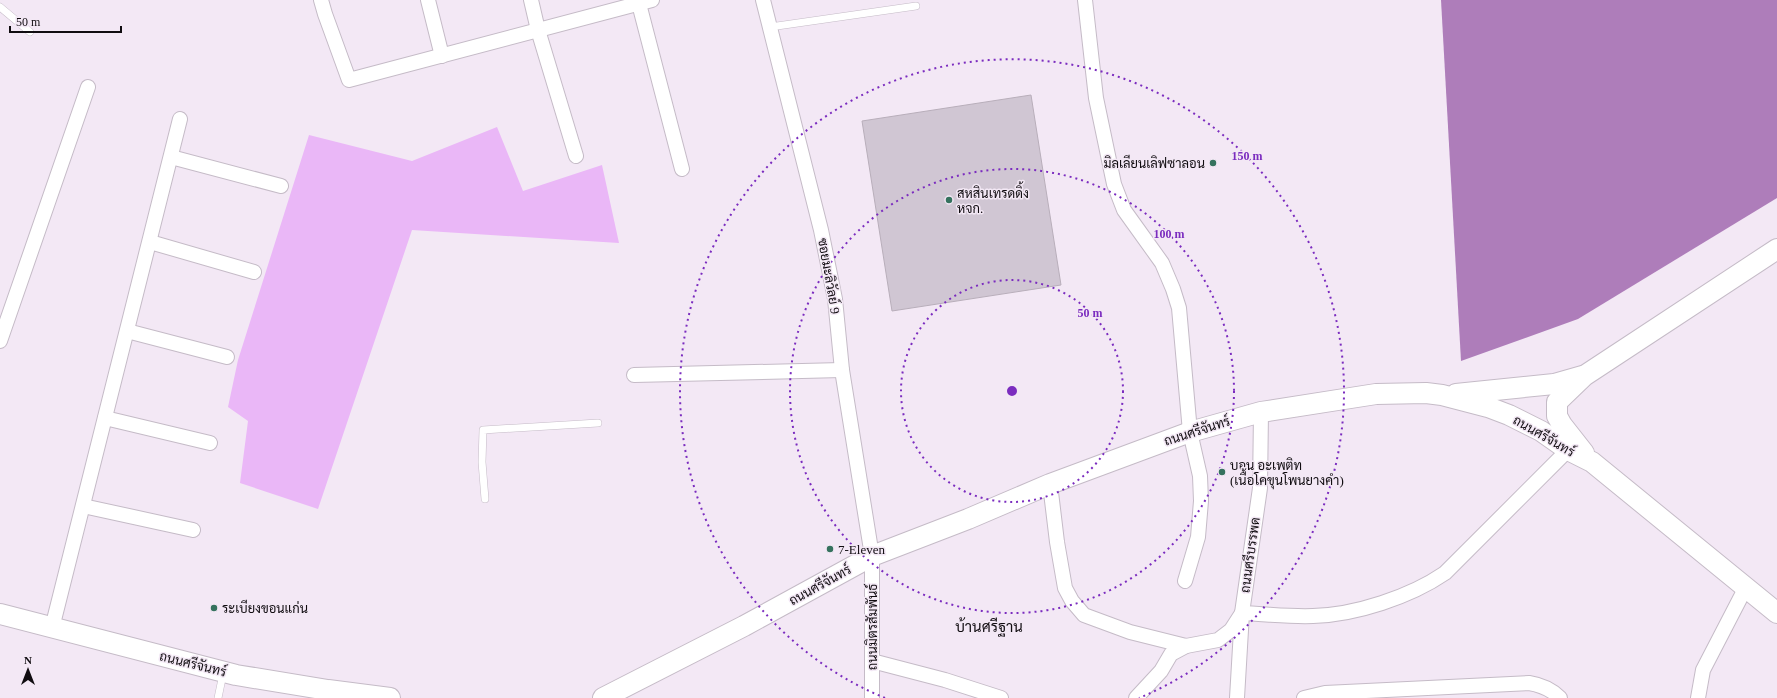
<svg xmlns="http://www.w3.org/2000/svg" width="1777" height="698" font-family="'Times New Roman',Sarabun,serif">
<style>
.green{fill:#eab7f7}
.water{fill:#ae7dba}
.building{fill:#d0c6d3;stroke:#b8aeba}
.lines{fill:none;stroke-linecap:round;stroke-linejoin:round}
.lane-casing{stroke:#c5bbc7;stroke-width:8}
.street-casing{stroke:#c5bbc7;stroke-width:16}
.secondary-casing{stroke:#c5bbc7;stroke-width:22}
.lane{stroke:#fff;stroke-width:7}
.street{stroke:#fff;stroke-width:14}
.secondary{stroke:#fff;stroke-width:20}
.ring{fill:none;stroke:#7b2cbf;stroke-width:2;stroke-dasharray:2 4}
.poi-dot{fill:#35725e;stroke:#f3e8f5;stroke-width:1.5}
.labels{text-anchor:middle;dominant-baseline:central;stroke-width:3;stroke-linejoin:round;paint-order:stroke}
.poi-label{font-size:13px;fill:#100c10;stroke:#f3e8f5;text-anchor:start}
.street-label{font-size:13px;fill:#100c10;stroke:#f3e8f5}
.quarter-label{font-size:15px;fill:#100c10;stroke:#f3e8f5}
.centre{fill:#7b2cbf;stroke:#f3e8f5;stroke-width:2}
.ring-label{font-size:12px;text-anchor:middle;font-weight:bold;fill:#7b2cbf;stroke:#f3e8f5;stroke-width:3;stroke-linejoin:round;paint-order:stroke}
</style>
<rect width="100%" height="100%" fill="#f3e8f5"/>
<path class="green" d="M497 127 523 191 602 165 619 243 412 230 318 509 240 483 248 421 228 407 238 360 309 135 412 161Z"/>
<path class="water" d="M1441 0H1777V198L1578 319 1461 361Z"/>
<path class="building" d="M1031 95 1061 285 892 311 862 121Z"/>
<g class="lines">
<g class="lane-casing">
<g id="lane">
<path d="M0 7 30 32"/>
<path d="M770 27 916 6"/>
<path d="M485 499 482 462 483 430 598 423"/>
<path d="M218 698 223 674"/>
</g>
</g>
<g class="street-casing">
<g id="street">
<path d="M321 0 325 14 349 80 652 0"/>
<path d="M428 0 442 56"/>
<path d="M531 0 538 30 576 156"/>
<path d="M638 0 682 169"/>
<path d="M763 0 821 230 835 299 842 370 872 556V698"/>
<path d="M1085 0 1096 98 1114 184 1124 210 1162 263 1173 289 1179 308 1190 432 1200 476 1201 501 1198 537 1185 581"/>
<path d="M171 157 281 186"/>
<path d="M150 242 254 272"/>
<path d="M127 331 227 357"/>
<path d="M0 341 88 87"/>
<path d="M634 375 842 370"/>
<path d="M105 418 210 443"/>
<path d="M1050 484 1057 542 1065 588 1072 601 1084 615 1130 632 1186 646 1218 640 1231 630 1242 613C1266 614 1290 617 1313 616 1355 615 1410 597 1445 573L1568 450"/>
<path d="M83 506 193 530"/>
<path d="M52 628 180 119"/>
<path d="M872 661 945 680 1001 698"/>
<path d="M1136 698 1161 671 1171 654 1186 646"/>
<path d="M1237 698 1242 613 1260 488 1261 412"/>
<path d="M1304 698 1325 693 1529 683C1542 685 1551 689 1560 698"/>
<path d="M1698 698 1703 670 1746 587"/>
</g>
</g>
<g class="secondary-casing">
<g id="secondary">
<path d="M1456 394 1554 384 1582 376"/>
<path d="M1584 453 1562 425 1557 416V402L1584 376 1777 249"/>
<path d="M0 614 236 675 328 690 390 698"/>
<path d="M603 698 744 626 872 556 968 519 1050 484 1190 432 1261 412 1376 394 1426 393 1442 395 1488 407 1509 415 1541 431 1568 450 1592 462 1777 613"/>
</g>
</g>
<use href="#lane" class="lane"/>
<use href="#street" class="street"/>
<use href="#secondary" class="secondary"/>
</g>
<g class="ring">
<circle cx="1012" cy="391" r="111"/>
<circle cx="1012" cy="391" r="222"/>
<path d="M885 698A332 332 0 1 1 1139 698"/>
</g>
<g class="poi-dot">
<circle cx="1213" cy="163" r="4"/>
<circle cx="949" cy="200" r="4"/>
<circle cx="1222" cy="472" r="4"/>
<circle cx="830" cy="549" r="4"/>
<circle cx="214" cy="608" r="4"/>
</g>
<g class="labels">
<g class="poi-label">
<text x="1205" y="163" text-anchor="end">มิลเลียนเลิฟซาลอน</text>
<text x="957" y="193">สหสินเทรดดิ้ง<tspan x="957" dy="15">หจก.</tspan></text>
<text x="1230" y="465">บอน อะเพติท<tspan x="1230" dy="15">(เนื้อโคขุนโพนยางคำ)</tspan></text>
<text x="838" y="549">7-Eleven</text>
<text x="222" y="608">ระเบียงขอนแก่น</text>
</g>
<g class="street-label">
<text transform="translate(829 276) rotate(80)">ซอยมะลิวัลย์ 9</text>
<text transform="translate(1197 431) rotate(-18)">ถนนศรีจันทร์</text>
<text transform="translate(1544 436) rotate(30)">ถนนศรีจันทร์</text>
<text transform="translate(1250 555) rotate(-82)">ถนนศรีบรรพด</text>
<text transform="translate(820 585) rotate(-29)">ถนนศรีจันทร์</text>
<text transform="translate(872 627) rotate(-90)">ถนนมิตรสัมพันธ์</text>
<text transform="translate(193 664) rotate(14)">ถนนศรีจันทร์</text>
</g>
<g class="quarter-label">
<text x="989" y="627">บ้านศรีฐาน</text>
</g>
</g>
<circle cx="1012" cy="391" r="6" class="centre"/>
<g class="ring-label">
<text x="1247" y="160">150 m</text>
<text x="1169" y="238">100 m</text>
<text x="1090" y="317">50 m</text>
</g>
<g transform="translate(28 670)" stroke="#f3e8f5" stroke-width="3" paint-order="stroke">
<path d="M0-3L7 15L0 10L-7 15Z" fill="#100c10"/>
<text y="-6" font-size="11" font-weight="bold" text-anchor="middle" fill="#100c10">N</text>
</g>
<path d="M10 26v6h111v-6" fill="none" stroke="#100c10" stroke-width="2"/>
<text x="16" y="26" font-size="12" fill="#100c10" stroke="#f3e8f5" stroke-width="3" paint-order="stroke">50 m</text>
</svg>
